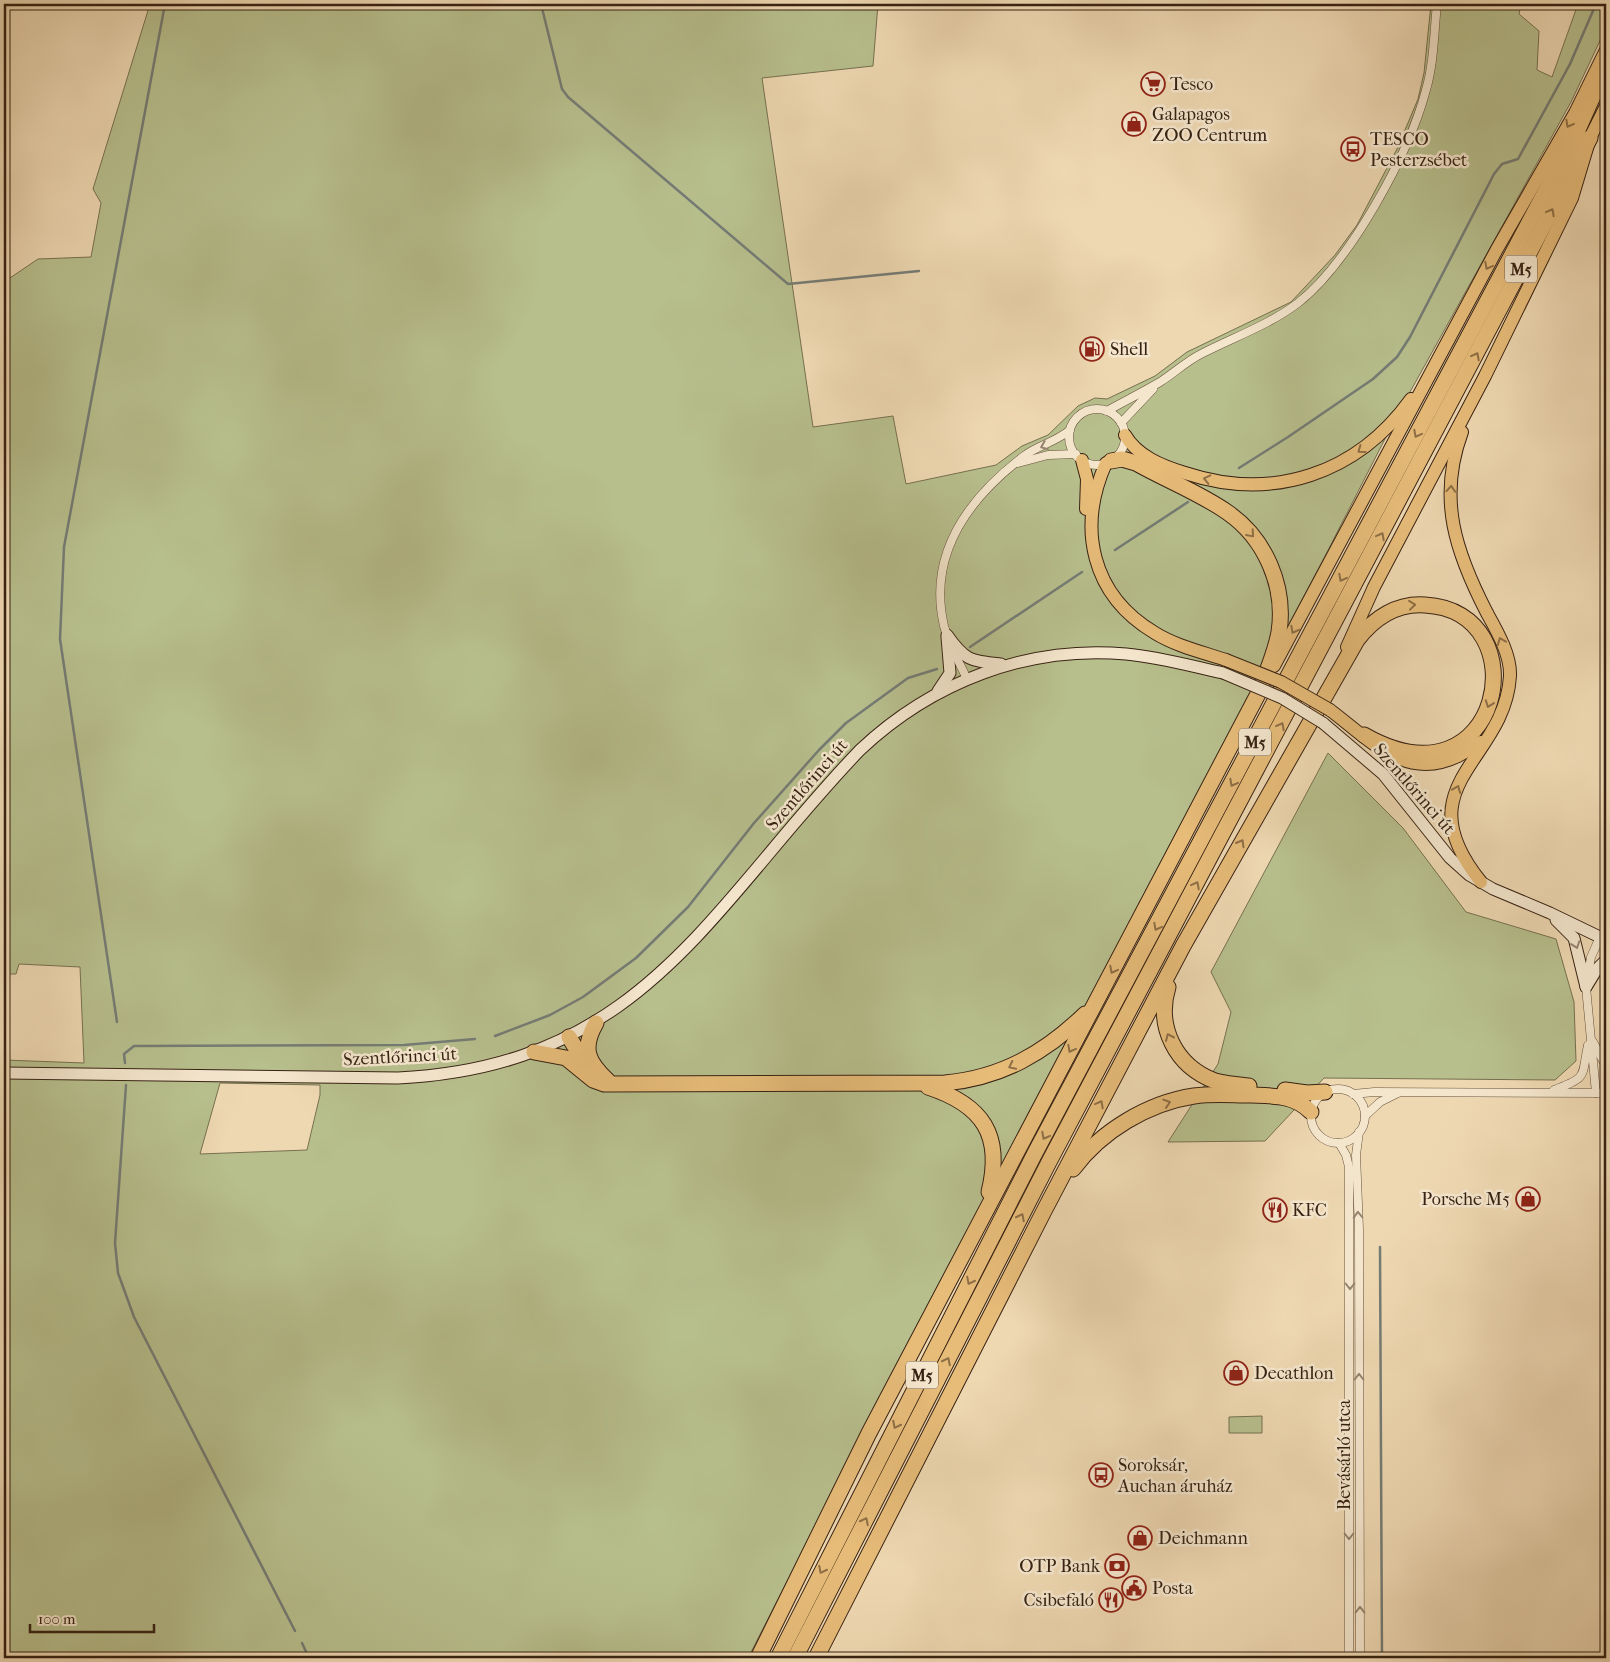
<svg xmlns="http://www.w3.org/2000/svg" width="1610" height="1662" font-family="'IM FELL French Canon',serif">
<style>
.green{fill:#b7bf8d;stroke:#777050;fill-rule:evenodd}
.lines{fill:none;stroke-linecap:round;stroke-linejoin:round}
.stream{stroke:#757c75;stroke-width:2.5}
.street-casing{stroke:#65503b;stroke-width:9}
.secondary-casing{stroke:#372213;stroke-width:13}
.primary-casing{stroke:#372213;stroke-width:14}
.highway-casing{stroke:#372213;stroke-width:17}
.street{stroke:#f4e6cd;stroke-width:8}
.secondary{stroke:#f4e6cd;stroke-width:11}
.primary{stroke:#e7bc79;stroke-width:12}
.highway{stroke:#e7bc79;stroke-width:15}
.secondary-bridge-casing{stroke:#372213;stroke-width:13;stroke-linecap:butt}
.primary-bridge-casing{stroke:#372213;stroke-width:14;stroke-linecap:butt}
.secondary-bridge{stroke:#f4e6cd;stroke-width:11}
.primary-bridge{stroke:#e7bc79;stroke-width:12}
.oneway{stroke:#8f6f46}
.oneway2{stroke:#968470}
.labels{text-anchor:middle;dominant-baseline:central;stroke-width:5;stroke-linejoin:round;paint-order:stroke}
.shield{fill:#f4e6cd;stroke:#705d4b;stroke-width:1}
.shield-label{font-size:16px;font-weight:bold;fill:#372213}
.poi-label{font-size:18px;fill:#372213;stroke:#f4e6cd;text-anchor:start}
.street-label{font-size:18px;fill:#372213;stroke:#f4e6cd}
</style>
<rect width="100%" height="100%" fill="#eed8b2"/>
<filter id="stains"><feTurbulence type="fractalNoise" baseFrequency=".004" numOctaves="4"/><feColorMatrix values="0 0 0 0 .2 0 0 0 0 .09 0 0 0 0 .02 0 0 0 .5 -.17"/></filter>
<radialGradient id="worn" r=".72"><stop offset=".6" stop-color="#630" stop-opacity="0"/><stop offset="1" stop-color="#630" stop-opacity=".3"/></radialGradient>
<g class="green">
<path d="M150 4H878L873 66 762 78 813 427 893 416 906 484 996 465 1022 446 1048 435 1078 406 1095 398 1107 399 1155 376 1187 352 1291 302 1335 255 1357 225 1397 149 1418 99 1424 73 1431 4H1521L1519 14 1539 31 1537 70 1552 77 1578 4H1606V28L1571 102 1410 392 1396 411 1387 435 1324 558 926 1309 748 1658H4V1060L84 1063 80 967 19 964 16 974H4V282L38 259 91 257 101 203 93 189ZM220 1083 320 1085V1095L307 1150 200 1154Z"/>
<path d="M1328 753 1403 828 1466 912 1556 939 1574 1002 1576 1061 1555 1080 1324 1078 1265 1141 1168 1142 1218 1064 1231 1012 1211 972Z"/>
<path d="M1262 1416V1433H1229V1417Z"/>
</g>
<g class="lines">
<g class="stream">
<path d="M541 4 562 89 568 97 788 284 919 271"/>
<path d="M1239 468 1288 437 1373 379 1397 357 1410 337 1494 174 1502 164 1518 159 1570 64 1596 4"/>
<path d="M1115 550 1188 502"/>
<path d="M970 647 1082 572"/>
<path d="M117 1022 60 639 64 547 165 4"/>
<path d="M495 1036 550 1015 583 997 636 958 688 907 754 823 819 750 846 723 908 678 937 669"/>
<path d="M125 1063 124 1054 134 1046 404 1045 475 1039"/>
<path d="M126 1085 115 1243 118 1273 134 1317 295 1631"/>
<path d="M1380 1247 1382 1658"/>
<path d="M302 1643 309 1658"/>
</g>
<g class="street-casing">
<g id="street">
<circle cx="1097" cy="437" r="28"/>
<path d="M1107 411C1125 401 1143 392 1160 382 1174 373 1187 361 1201 354 1234 337 1269 325 1298 303 1350 262 1409 154 1426 90 1434 63 1434 32 1437 4"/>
<path d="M1121 423 1153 389"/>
<path d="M1018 463 1048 455 1076 454"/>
<path d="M967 679C959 662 949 644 944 626 927 553 970 497 1024 456 1038 445 1054 443 1070 430"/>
<path d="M1593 1042 1606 1066"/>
<circle cx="1338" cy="1116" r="27"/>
<path d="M1554 1090C1589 1077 1581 1077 1588 1045"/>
<path d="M1596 1093 1586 987 1591 957 1600 937"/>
<path d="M1353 1094 1374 1092 1606 1093"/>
<path d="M1365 1116 1380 1102 1398 1093"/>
<path d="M1359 1132 1356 1155 1359 1229 1360 1658"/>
<path d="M1339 1143 1346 1155 1349 1167V1658"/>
</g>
</g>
<g class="secondary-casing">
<g id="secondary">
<path d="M947 635C965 661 971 661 1001 664"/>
<path d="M938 691 950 673 947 637"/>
<path d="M1323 723 1383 774 1450 858 1469 875 1493 889 1550 913 1606 940"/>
<path d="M1556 920 1574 938 1586 987"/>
<path d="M1586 987 1597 969 1606 960"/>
<path d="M4 1073 398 1078C644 1066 710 906 860 750 932 682 1028 645 1126 654 1159 657 1191 666 1223 673"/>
</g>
</g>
<g class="primary-casing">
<g id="primary">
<path d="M1462 432C1437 499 1456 553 1487 613 1497 631 1511 655 1510 676 1505 762 1402 784 1481 882"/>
<path d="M1125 435C1137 456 1162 466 1185 473 1273 502 1357 474 1411 399"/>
<path d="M1082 460 1087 479 1086 509"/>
<path d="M1106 463C1077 528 1091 595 1155 633 1176 646 1202 652 1226 660"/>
<path d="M1347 647 1374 587 1485 376 1572 198 1590 138 1606 106"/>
<path d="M1274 666 1497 249 1575 113 1606 50"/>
<path d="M1330 710C1369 739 1405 782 1458 756 1466 752 1473 747 1481 742"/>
</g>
</g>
<g class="highway-casing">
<g id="highway">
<path d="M1168 987C1156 1026 1175 1066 1215 1081 1226 1084 1238 1085 1249 1086"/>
<path d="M596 1023C581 1049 588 1062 608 1081"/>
<path d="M569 1037 586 1065"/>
<path d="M534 1052 566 1058 593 1080 604 1084 945 1083C1001 1078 1045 1053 1085 1014"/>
<path d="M928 1087C983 1105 1003 1135 989 1192"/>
<path d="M1285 1090 1307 1093 1325 1092"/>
<path d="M1073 1169C1101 1131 1148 1103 1194 1096 1213 1093 1232 1095 1251 1095 1275 1096 1294 1095 1311 1112"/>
<path d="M758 1658 869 1433 1258 694C1266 674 1275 654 1279 632 1286 586 1265 538 1227 512 1198 492 1166 480 1136 463L1122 459 1111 461"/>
<path d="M778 1658 1035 1153 1577 132 1606 67"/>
<path d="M795 1658 1050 1160 1590 138"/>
<path d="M816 1658 1045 1209 1183 946 1357 640C1374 618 1397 603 1425 605 1541 611 1502 814 1364 735"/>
</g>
</g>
<use href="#street" class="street"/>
<use href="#secondary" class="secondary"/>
<use href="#primary" class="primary"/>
<use href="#highway" class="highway"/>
<g class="secondary-bridge-casing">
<path id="secondary-bridge" d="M1223 673 1282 698 1323 723"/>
</g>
<g class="primary-bridge-casing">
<path id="primary-bridge" d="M1226 660 1281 682 1330 710"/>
</g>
<use href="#secondary-bridge" class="secondary-bridge"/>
<use href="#primary-bridge" class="primary-bridge"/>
</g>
<defs><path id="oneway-chevron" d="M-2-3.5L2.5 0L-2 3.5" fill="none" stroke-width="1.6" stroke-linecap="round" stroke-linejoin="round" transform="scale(1.25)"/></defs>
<g class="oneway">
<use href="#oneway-chevron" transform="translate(1569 124) rotate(119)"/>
<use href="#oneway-chevron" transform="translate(1551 212) rotate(-62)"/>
<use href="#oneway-chevron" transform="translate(1488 266) rotate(118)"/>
<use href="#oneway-chevron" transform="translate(1476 356) rotate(-62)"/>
<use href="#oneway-chevron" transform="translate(1417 434) rotate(118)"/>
<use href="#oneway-chevron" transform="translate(1361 450) rotate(144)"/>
<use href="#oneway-chevron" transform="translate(1207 479) rotate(-167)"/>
<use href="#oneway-chevron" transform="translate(1451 489) rotate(-86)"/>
<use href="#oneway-chevron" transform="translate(1251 534) rotate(49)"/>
<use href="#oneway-chevron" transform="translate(1381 536) rotate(-62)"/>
<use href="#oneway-chevron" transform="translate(1342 578) rotate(118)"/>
<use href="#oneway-chevron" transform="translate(1412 605) rotate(-6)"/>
<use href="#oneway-chevron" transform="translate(1294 630) rotate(118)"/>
<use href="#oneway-chevron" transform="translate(1501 641) rotate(-112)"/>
<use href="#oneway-chevron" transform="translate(1489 704) rotate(110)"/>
<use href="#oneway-chevron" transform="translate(1281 726) rotate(-62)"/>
<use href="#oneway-chevron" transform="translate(1233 783) rotate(118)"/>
<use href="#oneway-chevron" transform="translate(1457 789) rotate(-68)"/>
<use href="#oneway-chevron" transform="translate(1241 843) rotate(-60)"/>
<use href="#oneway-chevron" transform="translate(1196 885) rotate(-62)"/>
<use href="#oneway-chevron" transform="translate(1157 927) rotate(118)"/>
<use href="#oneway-chevron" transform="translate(1113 970) rotate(118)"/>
<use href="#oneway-chevron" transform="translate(1169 1037) rotate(-114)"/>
<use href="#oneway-chevron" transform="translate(1071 1049) rotate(118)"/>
<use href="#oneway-chevron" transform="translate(1012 1066) rotate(154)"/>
<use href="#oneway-chevron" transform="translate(1167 1103) rotate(-18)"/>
<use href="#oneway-chevron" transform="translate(1100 1104) rotate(-62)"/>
<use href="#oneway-chevron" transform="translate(1045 1136) rotate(118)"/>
<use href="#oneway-chevron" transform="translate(1021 1217) rotate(-63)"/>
<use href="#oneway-chevron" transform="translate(970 1281) rotate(117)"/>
<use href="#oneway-chevron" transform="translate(947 1361) rotate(-63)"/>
<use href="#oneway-chevron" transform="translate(896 1425) rotate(117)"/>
<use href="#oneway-chevron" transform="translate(865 1521) rotate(-63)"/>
<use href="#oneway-chevron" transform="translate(822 1570) rotate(117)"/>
</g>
<g class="oneway2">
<use href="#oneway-chevron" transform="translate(1044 446) rotate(158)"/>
<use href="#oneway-chevron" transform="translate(1576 945) rotate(71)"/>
<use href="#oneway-chevron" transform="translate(1358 1215) rotate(-92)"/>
<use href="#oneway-chevron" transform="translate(1350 1286) rotate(90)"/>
<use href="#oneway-chevron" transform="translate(1359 1377) rotate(-90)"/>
<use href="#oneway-chevron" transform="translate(1349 1536) rotate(90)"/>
<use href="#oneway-chevron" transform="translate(1360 1610) rotate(-90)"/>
</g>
<defs>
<g id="supermarket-ring" transform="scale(1.25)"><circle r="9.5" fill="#f4e6cd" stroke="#8f2418" stroke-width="1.5"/><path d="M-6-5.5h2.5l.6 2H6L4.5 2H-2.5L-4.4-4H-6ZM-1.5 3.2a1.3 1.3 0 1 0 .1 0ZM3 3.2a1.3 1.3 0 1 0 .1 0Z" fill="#8f2418"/></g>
<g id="shop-ring" transform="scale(1.25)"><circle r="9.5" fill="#f4e6cd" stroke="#8f2418" stroke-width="1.5"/><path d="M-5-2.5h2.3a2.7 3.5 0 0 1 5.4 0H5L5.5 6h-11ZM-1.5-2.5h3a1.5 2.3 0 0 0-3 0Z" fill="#8f2418"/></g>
<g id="bus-ring" transform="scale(1.25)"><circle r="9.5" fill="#f4e6cd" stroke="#8f2418" stroke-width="1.5"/><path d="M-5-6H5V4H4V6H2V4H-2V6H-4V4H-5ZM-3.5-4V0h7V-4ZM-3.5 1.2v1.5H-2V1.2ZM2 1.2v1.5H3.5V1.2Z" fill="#8f2418"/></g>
<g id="fuel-ring" transform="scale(1.25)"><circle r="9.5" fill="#f4e6cd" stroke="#8f2418" stroke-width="1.5"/><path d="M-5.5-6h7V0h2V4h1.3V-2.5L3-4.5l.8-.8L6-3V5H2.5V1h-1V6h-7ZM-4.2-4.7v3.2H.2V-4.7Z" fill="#8f2418"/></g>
<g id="restaurant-ring" transform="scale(1.25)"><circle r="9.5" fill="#f4e6cd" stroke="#8f2418" stroke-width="1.5"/><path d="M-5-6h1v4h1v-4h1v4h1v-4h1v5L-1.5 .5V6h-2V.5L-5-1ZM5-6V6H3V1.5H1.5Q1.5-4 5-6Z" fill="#8f2418"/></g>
<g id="bank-ring" transform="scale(1.25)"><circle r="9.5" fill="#f4e6cd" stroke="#8f2418" stroke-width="1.5"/><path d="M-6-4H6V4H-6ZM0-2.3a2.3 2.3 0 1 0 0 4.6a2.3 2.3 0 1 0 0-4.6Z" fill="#8f2418"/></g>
<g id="civic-ring" transform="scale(1.25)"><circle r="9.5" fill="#f4e6cd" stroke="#8f2418" stroke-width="1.5"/><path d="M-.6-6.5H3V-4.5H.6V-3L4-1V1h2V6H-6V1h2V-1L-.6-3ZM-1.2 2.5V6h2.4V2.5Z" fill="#8f2418"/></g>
</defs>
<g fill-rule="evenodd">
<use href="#supermarket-ring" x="1153" y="84"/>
<use href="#shop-ring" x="1134" y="124"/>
<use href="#bus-ring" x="1353" y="149"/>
<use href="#fuel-ring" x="1092" y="349"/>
<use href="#shop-ring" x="1528" y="1199"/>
<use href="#restaurant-ring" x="1275" y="1210"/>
<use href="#shop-ring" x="1236" y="1373"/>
<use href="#bus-ring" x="1101" y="1475"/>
<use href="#shop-ring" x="1140" y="1538"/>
<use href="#bank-ring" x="1117" y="1566"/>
<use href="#civic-ring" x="1134" y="1588"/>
<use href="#restaurant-ring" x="1111" y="1600"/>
</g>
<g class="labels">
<g class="shield">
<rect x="1505" y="255.5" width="32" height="27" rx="4"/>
<rect x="1239" y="728.5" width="32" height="27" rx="4"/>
<rect x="906" y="1361.5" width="32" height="27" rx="4"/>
</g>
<g class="shield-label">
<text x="1521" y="269">M5</text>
<text x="1255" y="742">M5</text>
<text x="922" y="1375">M5</text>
</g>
<g class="poi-label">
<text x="1170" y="84">Tesco</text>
<text x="1152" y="114">Galapagos<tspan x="1152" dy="21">ZOO Centrum</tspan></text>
<text x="1370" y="139">TESCO<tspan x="1370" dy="21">Pesterzsébet</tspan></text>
<text x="1110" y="349">Shell</text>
<text x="1510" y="1199" text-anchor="end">Porsche M5</text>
<text x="1292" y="1210">KFC</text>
<text x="1254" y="1373">Decathlon</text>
<text x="1118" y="1465">Soroksár,<tspan x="1118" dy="21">Auchan áruház</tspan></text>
<text x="1158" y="1538">Deichmann</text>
<text x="1100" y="1566" text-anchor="end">OTP Bank</text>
<text x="1152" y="1588">Posta</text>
<text x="1094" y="1600" text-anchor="end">Csibefaló</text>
</g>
<g class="street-label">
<text transform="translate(807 785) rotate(-49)">Szentlőrinci út</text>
<text transform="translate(1414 789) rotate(49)">Szentlőrinci út</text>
<text transform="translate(400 1057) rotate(-3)">Szentlőrinci út</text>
<text transform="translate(1344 1455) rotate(-90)">Bevásárló utca</text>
</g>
</g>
<rect width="1610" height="1662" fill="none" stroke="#eed8b2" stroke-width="20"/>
<rect x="5" y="5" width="1600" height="1652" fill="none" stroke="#372213" stroke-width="2.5"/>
<rect x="10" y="10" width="1590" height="1642" fill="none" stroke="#372213"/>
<path d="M30 1624v8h124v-8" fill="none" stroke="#372213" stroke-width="2.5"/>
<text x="38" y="1624" font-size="15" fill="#372213" stroke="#f4e6cd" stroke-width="4" paint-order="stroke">100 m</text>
<rect width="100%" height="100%" filter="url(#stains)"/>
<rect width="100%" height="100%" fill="url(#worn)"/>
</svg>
